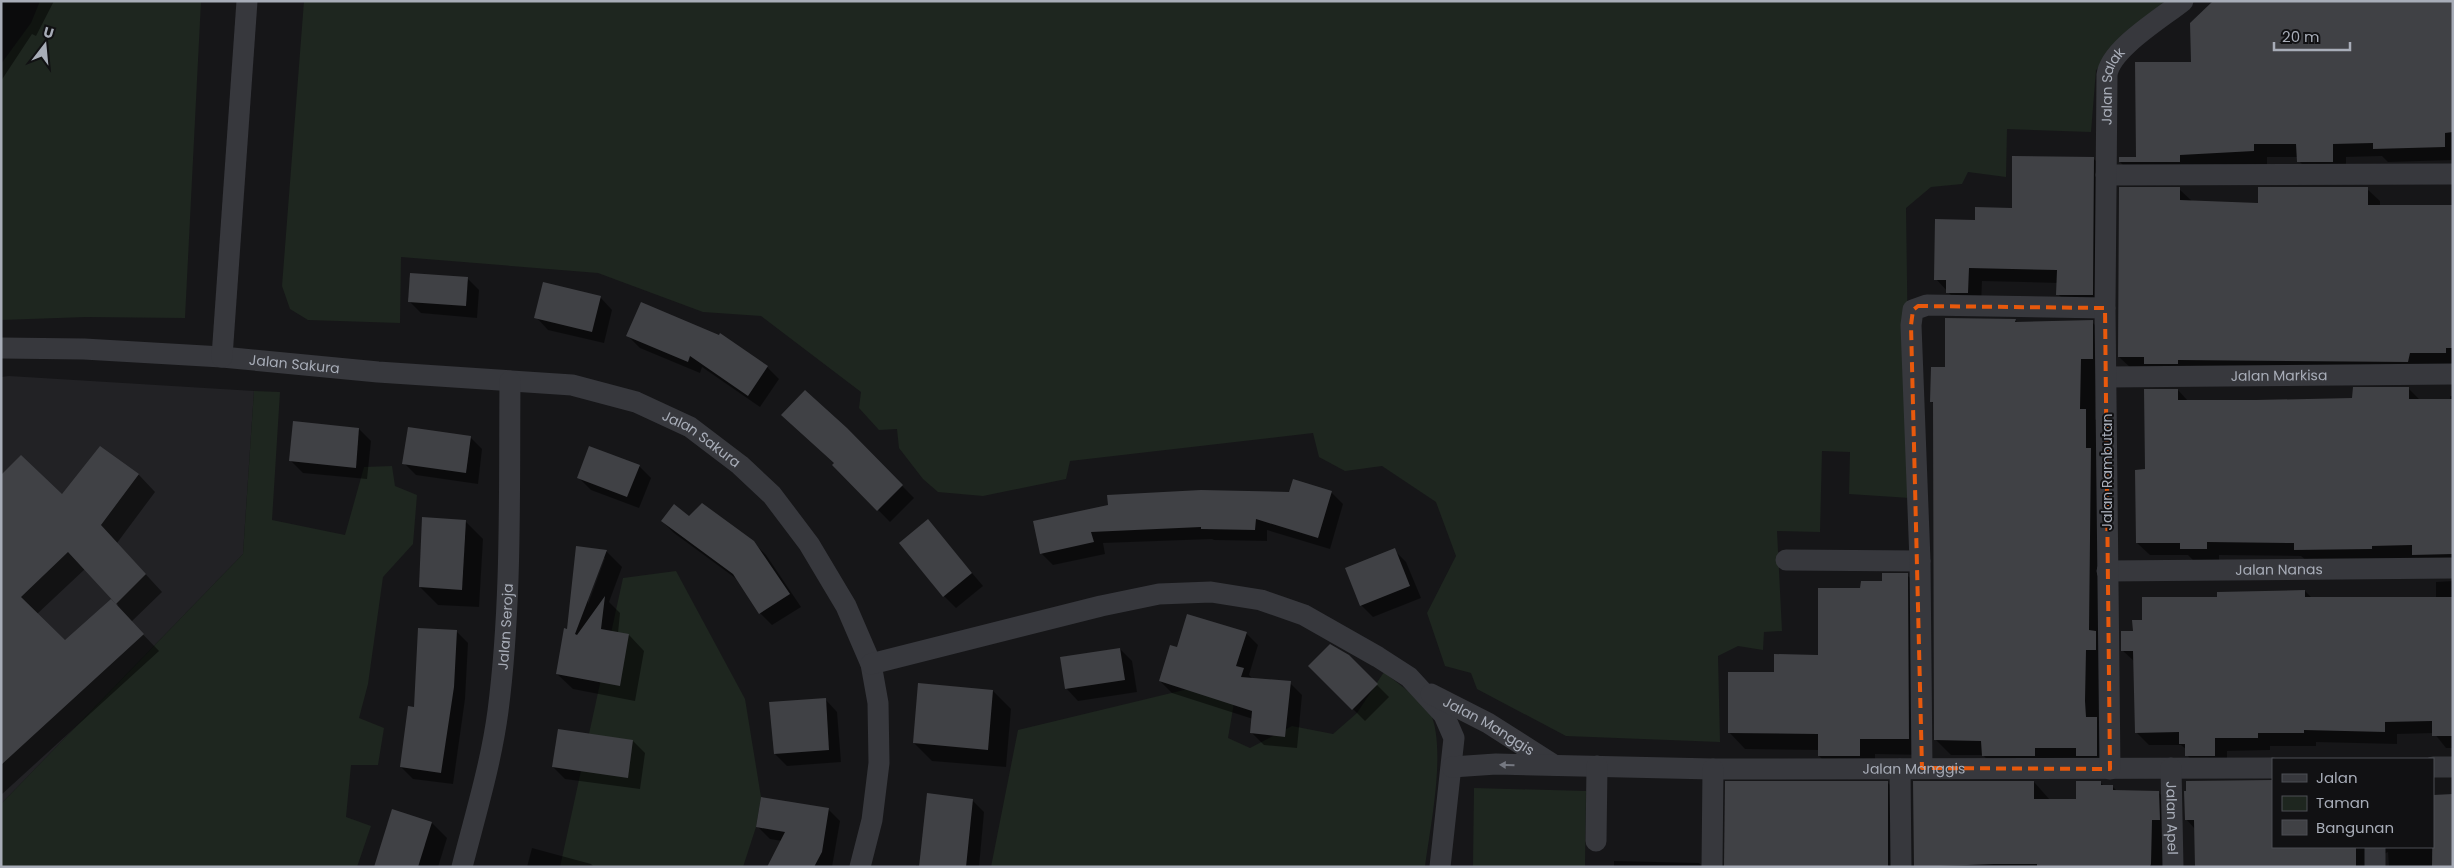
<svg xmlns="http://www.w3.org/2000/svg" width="2454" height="868" font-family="Poppins,sans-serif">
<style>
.built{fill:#222225}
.green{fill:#1e261f}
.shadow{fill:#0007;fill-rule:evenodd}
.building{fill:#404145;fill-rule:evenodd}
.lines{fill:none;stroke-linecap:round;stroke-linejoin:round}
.street{stroke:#37383d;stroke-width:21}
.oneway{fill:#757881}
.marked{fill:none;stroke:#e8590c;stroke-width:4;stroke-dasharray:10 6;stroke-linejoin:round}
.labels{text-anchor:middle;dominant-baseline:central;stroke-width:4;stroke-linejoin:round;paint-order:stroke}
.street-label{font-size:14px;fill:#a8adb8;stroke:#111113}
</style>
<rect width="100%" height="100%" fill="#161618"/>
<path class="built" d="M9 376 254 391 243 554 1 804V377Z"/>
<g class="green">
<path d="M40 1H201L185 318 86 317 1 320V64L31 23Z"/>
<path d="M304 1H2165L2096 70 2091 132 2007 129 2006 177 1968 172 1962 184 1931 187 1906 208 1910 498 1849 494 1850 452 1822 451 1820 532 1777 531 1782 631 1764 632 1763 650 1738 646 1718 656 1720 742 1566 736 1477 689 1471 673 1445 666 1427 613 1456 556 1436 502 1382 466 1345 471 1319 457 1313 433 1070 461 1066 479 983 496 938 492 923 479 899 448 897 429 879 430 859 408 861 392 761 316 703 312 598 273 401 257 400 323 308 320 290 309 282 286Z"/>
<path d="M254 391 280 392 272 520 345 535 364 467 392 466 395 486 417 495 413 544 383 577 368 684 359 718 384 728 378 765H351L346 817 371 826 357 867H1V804L243 554Z"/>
<path d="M676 571 745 699 761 797 756 827 743 867H560L623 578Z"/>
<path d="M1384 672C1393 680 1427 704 1430 712 1447 748 1430 827 1425 867H991L1018 730 1217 682 1235 697 1228 738 1250 748 1292 726 1333 734 1357 713Z"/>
<path d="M1474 788 1586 791 1585 867H1473Z"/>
</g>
<g class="shadow">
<path d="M1 1H54L36 36 32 34 1 81Z"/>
<path d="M2453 1V160L2388 162 2382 156 2346 157V175H2312L2299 161 2298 157H2267V164L2134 176 2120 162 2138 158 2192 63Z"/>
<path d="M2093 158 2107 172 2106 308H2071L2058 294V283L1982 281 1981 306H1961L1936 279 1976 221 2013 209Z"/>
<path d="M2179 189 2193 202 2259 205 2367 189 2380 201V206L2453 205V365L2132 369 2119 357Z"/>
<path d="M467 278 479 290 477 318 421 313 409 301Z"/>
<path d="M600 297 612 310 604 343 548 330 536 317Z"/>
<path d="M2015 320 2018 323 2092 322 2107 337 2096 374 2095 419 2101 425 2112 771H1998L1983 755H1951L1935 739 1934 404 1932 402 1946 368Z"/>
<path d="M628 336 767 367 779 379 760 407 702 367 700 373 640 348Z"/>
<path d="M2408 388 2420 400H2450V396H2453V567H2426L2416 558 2308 562 2301 556 2219 555V561H2194L2188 555H2150L2137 543 2147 471 2178 390 2188 401 2354 400Z"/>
<path d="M359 429 371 441 367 479 303 473 291 461Z"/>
<path d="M846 429 914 498 890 522 834 465Z"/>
<path d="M470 437 482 449 478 484 416 475 404 463Z"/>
<path d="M100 448 139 475 155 492 117 543 162 592 131 622 159 651 1 795V477L62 496ZM85 569 118 605 65 642 37 614Z"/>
<path d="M639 466 651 478 639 508 591 490 579 478Z"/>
<path d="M1331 492 1343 504 1330 549 1267 530V541L1214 540 1212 539 1103 543 1105 554 1053 565 1041 553 1034 522 1290 493Z"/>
<path d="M689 518 753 542 766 555 801 607 772 625 760 613 738 580 674 533 662 521Z"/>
<path d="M465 521 483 539 479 607 438 605 420 587Z"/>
<path d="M928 521 983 586 956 608 944 596Z"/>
<path d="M577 548 606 551 622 567 609 602 620 613 618 633 629 635 644 651 635 701 573 689 557 674 565 630 568 631ZM603 557 605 558 588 604V597Z"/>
<path d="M1394 550 1406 562 1421 598 1373 617 1361 605Z"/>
<path d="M1907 575 1923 591 1925 755 1875 754V772H1835L1819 756V750L1745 749 1729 732 1776 673 1819 656 1861 589Z"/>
<path d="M2453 581V748H2446L2434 733 2397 734V744L2316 742V746H2270V750L2227 751V768H2199L2187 755V750L2181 745H2149L2136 732 2135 662 2122 650 2144 621 2218 598 2305 591 2312 598H2436V582Z"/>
<path d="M456 631 468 643 465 699 453 784 413 779 401 767 415 709Z"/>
<path d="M1246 633 1258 645 1249 675 1253 679 1290 683 1302 695 1297 748 1264 745 1252 733 1253 719 1172 693 1160 681 1178 649Z"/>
<path d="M1120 649 1132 661 1137 692 1078 701 1066 688Z"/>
<path d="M1348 656 1389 697 1365 721 1310 666Z"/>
<path d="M993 691 1011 709 1006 767 932 761 914 743Z"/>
<path d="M825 699 837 712 841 762 787 766 775 754Z"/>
<path d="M633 741 645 753 640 789 565 779 553 767Z"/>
<path d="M1887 782 1903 798V867H1726Z"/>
<path d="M2034 782 2050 800 2077 801 2100 782 2104 786H2112L2117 791 2158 792 2174 808 2166 867H1915Z"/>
<path d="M2185 792 2273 847H2433V796L2453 795V867H2389L2388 852 2380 856 2378 867H2196L2195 829 2186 819Z"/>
<path d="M972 800 984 812 979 867H916V865L921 866Z"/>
<path d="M828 809 840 821 832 867H768L782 841 770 839 758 827Z"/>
<path d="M432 823 447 838 438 867H375Z"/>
<path d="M532 848 591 864 594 867H527Z"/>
<path d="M1614 861 1699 863 1703 867H1614Z"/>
</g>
<g class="building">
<path d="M2213 1H2453V132L2445 133V147L2373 149V143L2333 144V162H2297L2296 144H2254V151L2180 155V162H2119V157H2136L2135 62H2191L2190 23Z"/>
<path d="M2012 156 2094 157 2093 295H2056L2057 270 1969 268 1968 293H1946V280H1934L1935 219 1975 220V207L2012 208Z"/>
<path d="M2119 187H2180V200L2258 203V187H2368V205H2453V348H2446V353H2410L2408 362 2178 360V364H2144V357H2118Z"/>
<path d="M410 273 468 277 466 306 408 302Z"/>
<path d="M543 282 601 296 592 332 534 318Z"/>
<path d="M641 302 719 335 720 333 768 366 748 396 690 356 688 362 626 336Z"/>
<path d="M1945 318 2016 319 2015 322 2093 320V359H2081L2080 409H2086V448H2091L2089 630 2096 631V650H2086L2085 701 2086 717H2097V756H2076V748H2035V756H1982L1981 741 1934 740 1933 402H1930L1931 367H1945Z"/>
<path d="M2353 387H2409V399H2453V554L2412 555V545L2372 546V549L2294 550V543L2207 542V549H2180V543H2136L2135 470 2145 469 2144 389H2178V400H2256L2352 398Z"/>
<path d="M805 390 847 428 903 485 877 511 832 465 834 463 781 415Z"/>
<path d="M293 421 359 428 356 468 289 461Z"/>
<path d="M408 427 471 436 466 473 402 464Z"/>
<path d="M100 446 139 474 101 525 146 574 116 604 144 634 1 765V475L21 455 62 494ZM68 552 116 604 111 599 65 640 21 597Z"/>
<path d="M589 446 640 465 627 497 577 478Z"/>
<path d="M1293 479 1332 491 1318 538 1256 519 1255 530 1201 529V527L1091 532 1094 542 1040 554 1033 521 1108 505 1107 495 1201 490 1289 492Z"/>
<path d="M702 503 754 541 790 594 759 614 733 574 661 521 674 504 689 516Z"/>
<path d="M422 517 466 520 462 590 419 587Z"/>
<path d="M928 519 972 573 943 597 899 543Z"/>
<path d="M576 546 607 550 575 634 577 635 605 596 601 629 629 634 620 686 556 674 564 628 567 629Z"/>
<path d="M1395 548 1410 586 1360 606 1345 568Z"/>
<path d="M1882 573H1908L1909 739H1860V756H1818V734L1728 733V672H1774V654L1818 655V588H1860L1861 581H1882Z"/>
<path d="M2305 590V597H2453V736H2432V721L2385 722V732L2304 730V733H2258V738H2215V756H2185V744H2179V732L2135 733 2133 651H2121V631H2133L2132 620H2142V597H2217V592Z"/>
<path d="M1187 614 1247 632 1236 666 1244 668 1241 677 1291 681 1285 737 1250 733 1252 711 1159 681 1170 645 1177 647Z"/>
<path d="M418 628 457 630 454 687 441 773 400 767 408 706 414 707Z"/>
<path d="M1330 644 1349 655 1378 684 1352 710 1308 666Z"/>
<path d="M1120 648 1125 680 1065 689 1060 657Z"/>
<path d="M918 683 993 690 988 750 913 743Z"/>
<path d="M826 698 829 750 774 754 769 702Z"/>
<path d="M558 729 633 740 628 778 552 767Z"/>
<path d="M2273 780V847H2356V867H2195L2194 820H2185L2184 791H2186V781Z"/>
<path d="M1725 781H1888V867H1724Z"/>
<path d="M1913 781H2034V799H2076V781H2101V785H2113V790L2159 791 2160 820H2152L2151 864 2150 867H2037V864H1994L1914 867Z"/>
<path d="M927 793 973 799 966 867H919Z"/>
<path d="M2453 794V867H2432L2433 795Z"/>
<path d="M761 797 829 808 822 852 814 867H767L785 832 756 827Z"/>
<path d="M392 809 432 822 418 867H374Z"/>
</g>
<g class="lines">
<g class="street">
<path d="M2106 175 2453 174"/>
<path id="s1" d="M1 348 84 349 222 357 378 372 572 385 636 402 690 427 740 465 772 495 809 544 846 606 871 664 878 703 879 763 872 820 860 867"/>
<path d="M222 357 247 1"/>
<path id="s2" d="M2107 377 2453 374"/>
<path d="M1786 560 1920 561"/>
<path id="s3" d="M2107 571 2453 568"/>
<path d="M871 664 1101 606 1159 594 1211 592 1261 600 1304 615 1378 657 1409 677 1444 715 1454 738 1440 867"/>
<path id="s4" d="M1431 694 1488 723 1554 765"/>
<path id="s5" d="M1452 767 1496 764 1713 769 2273 768"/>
<path d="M2433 767H2453"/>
<path d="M1922 768 1920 561 1911 325 1913 310 1927 305 2105 308"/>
<path id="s6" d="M2171 768 2173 867"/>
<path d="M1900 769 1901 867"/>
<path id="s7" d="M2110 769 2105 308 2107 75C2110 49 2162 18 2183 1"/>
<path d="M1596 841 1597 766"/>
<path id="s8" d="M462 867C475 816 491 764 498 711 512 602 509 491 510 381"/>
<path d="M1712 867 1713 769"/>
<path d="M2375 867V847"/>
</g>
</g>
<defs><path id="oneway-solid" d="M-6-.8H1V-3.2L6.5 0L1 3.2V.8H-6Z" transform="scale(1.25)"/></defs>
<use class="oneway" href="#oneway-solid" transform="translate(1507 765) rotate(-178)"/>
<path class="marked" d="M1918 306 2105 308 2110 769 1922 768 1911 325 1913 310Z"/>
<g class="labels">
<g class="street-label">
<text stroke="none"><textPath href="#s7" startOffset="684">Jalan Salak</textPath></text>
<text stroke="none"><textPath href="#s1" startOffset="294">Jalan Sakura</textPath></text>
<text stroke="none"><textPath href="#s2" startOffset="172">Jalan Markisa</textPath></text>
<text stroke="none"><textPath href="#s1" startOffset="714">Jalan Sakura</textPath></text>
<text transform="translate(2107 472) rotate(-90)">Jalan Rambutan</text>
<text stroke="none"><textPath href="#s3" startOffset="172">Jalan Nanas</textPath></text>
<text stroke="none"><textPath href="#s8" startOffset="245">Jalan Seroja</textPath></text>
<text stroke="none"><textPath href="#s4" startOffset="66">Jalan Manggis</textPath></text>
<text stroke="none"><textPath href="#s5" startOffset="462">Jalan Manggis</textPath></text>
<text stroke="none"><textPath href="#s6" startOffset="50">Jalan Apel</textPath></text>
</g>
</g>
<rect width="2454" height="868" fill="none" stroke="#a8adb8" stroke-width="5"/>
<rect x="2272" y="758" width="162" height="90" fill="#111113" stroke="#4d4f55"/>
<rect x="2282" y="774" width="25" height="8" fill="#37383d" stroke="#4d4f55"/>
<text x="2316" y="783" font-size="15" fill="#a8adb8">Jalan</text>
<rect x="2282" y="796" width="25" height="15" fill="#1e261f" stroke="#4d4f55"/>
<text x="2316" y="808" font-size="15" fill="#a8adb8">Taman</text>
<rect x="2282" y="820" width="25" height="15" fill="#404145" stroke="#4d4f55"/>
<text x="2316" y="833" font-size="15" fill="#a8adb8">Bangunan</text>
<g transform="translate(45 45) rotate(16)" stroke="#111113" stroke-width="4" paint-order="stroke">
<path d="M0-4L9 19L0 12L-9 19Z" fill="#a8adb8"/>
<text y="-8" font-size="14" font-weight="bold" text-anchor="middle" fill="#a8adb8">U</text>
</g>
<path d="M2274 42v8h76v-8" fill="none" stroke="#a8adb8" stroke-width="2.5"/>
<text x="2282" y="42" font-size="15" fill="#a8adb8" stroke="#111113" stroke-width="4" paint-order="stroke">20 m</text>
</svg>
